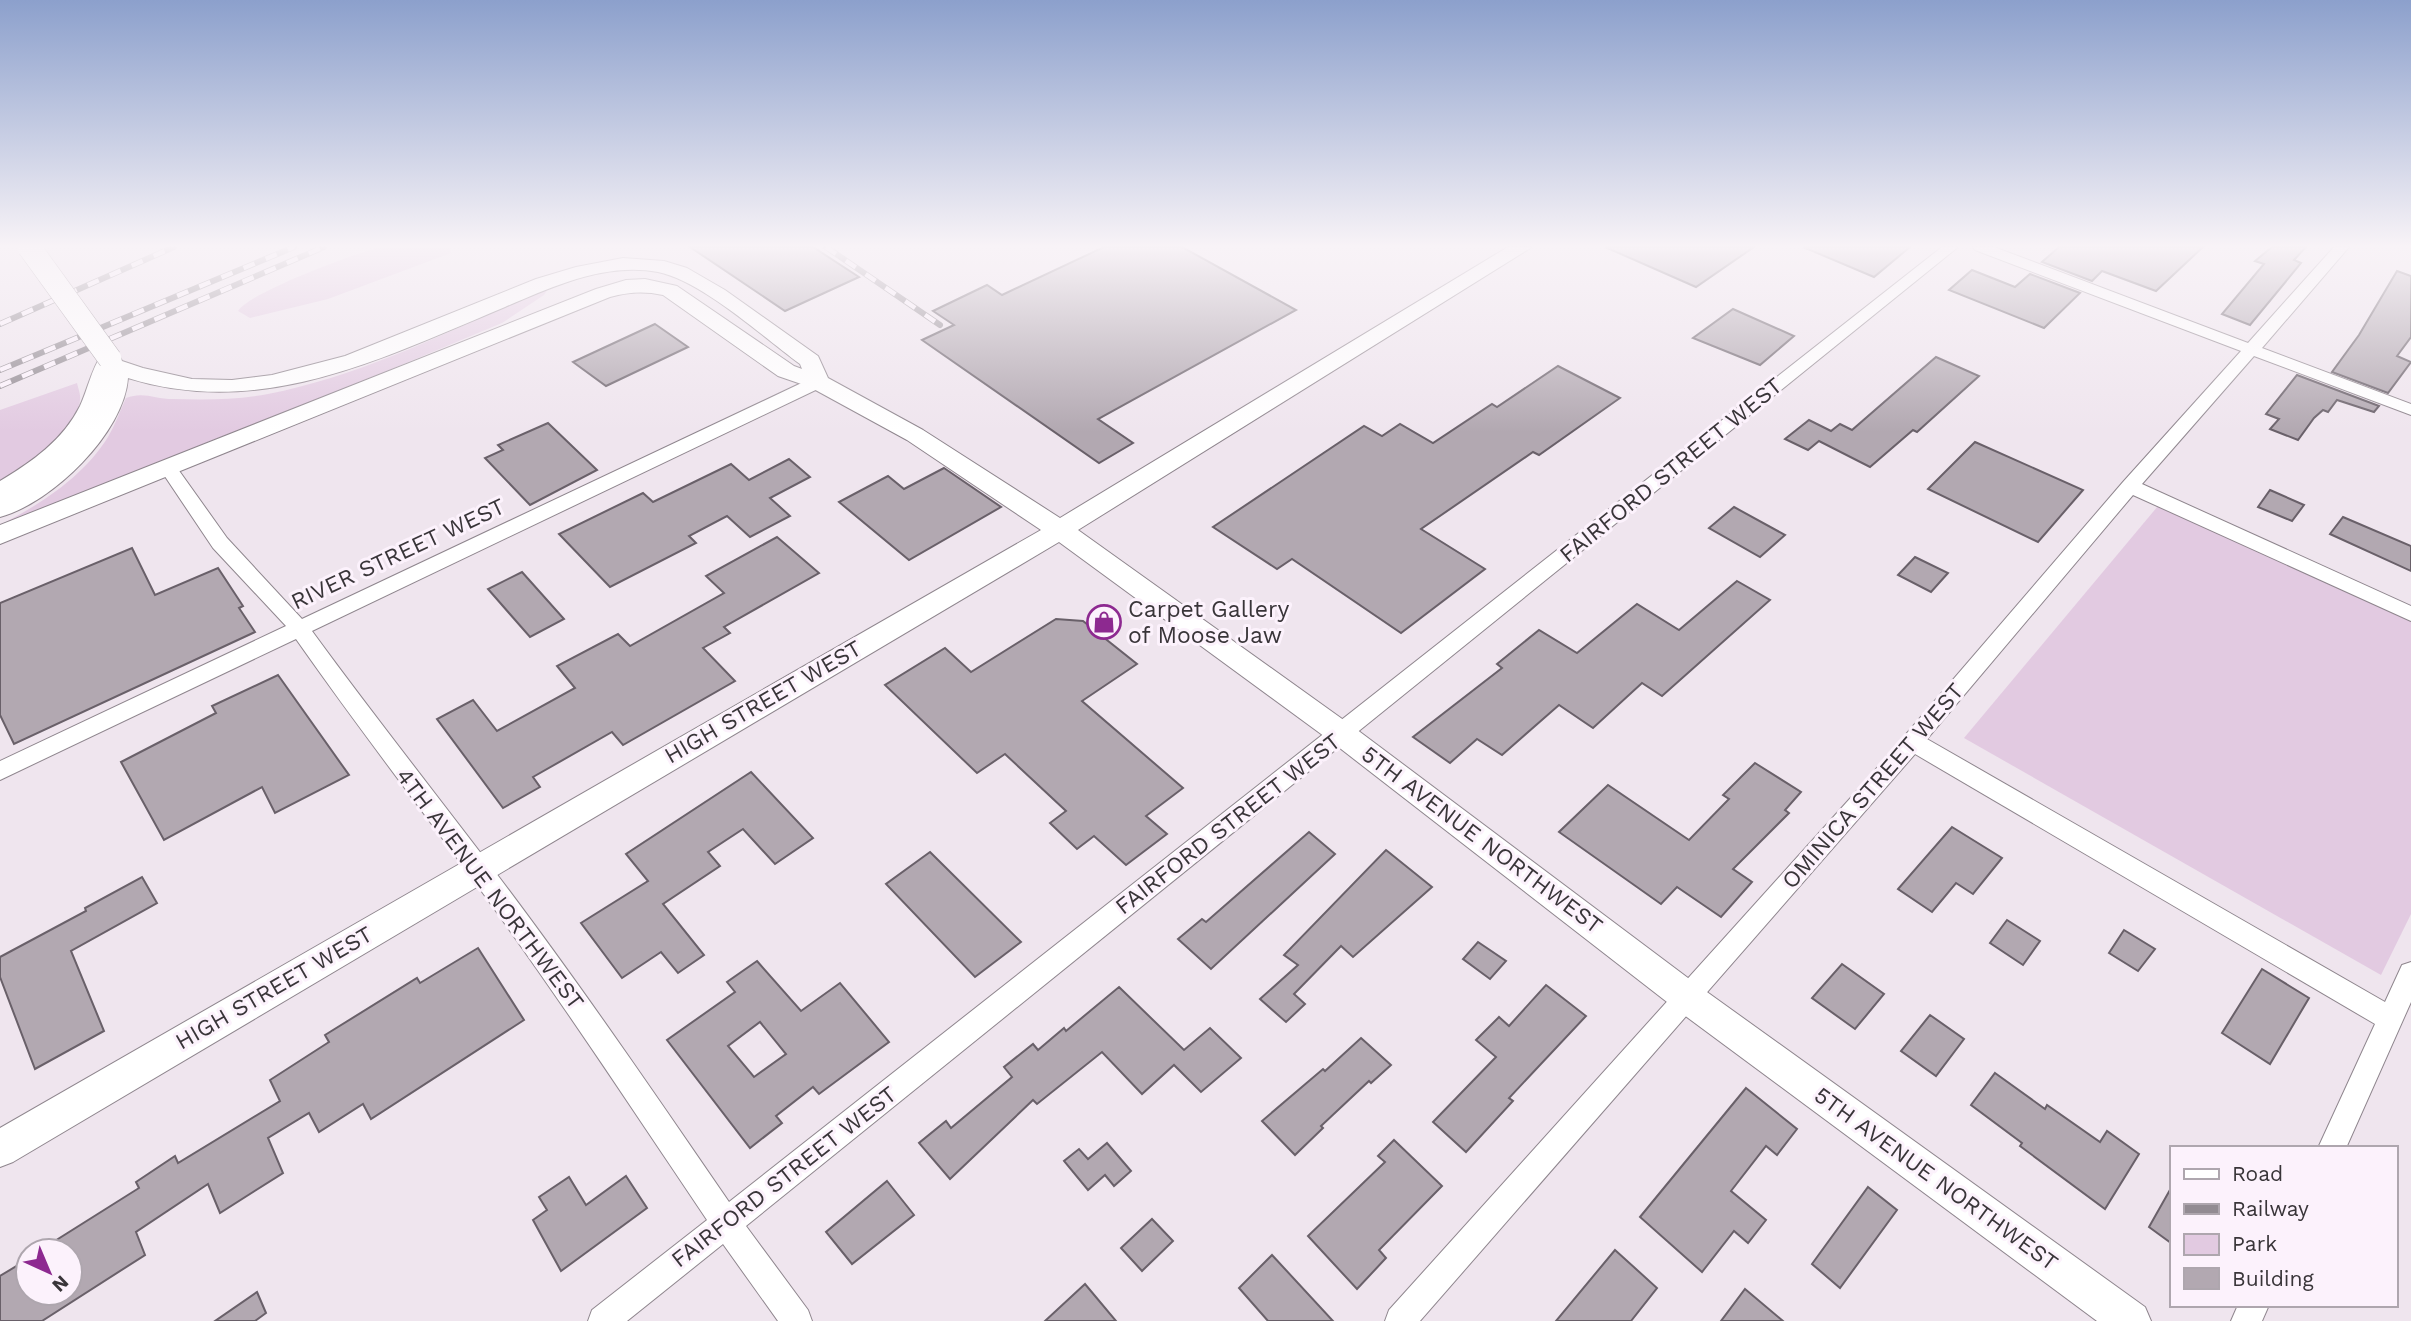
<svg xmlns="http://www.w3.org/2000/svg" width="2411" height="1321" font-family="'Work Sans',sans-serif">
<style>
.green{fill:#e2cae1}
.building{fill:#b2a8b1;stroke:#696069;stroke-width:2;fill-rule:evenodd}
.lines{fill:none;stroke-linecap:round;stroke-linejoin:round}
.street-casing{stroke:#8f868e;stroke-width:2}
.secondary-casing{stroke:#8f868e;stroke-width:2}
.street{fill:#fff;fill-rule:evenodd}
.secondary{fill:#fff;fill-rule:evenodd}
.rail-casing{stroke:#928b92;stroke-width:6}
.rail{stroke:#fcf2fc;stroke-width:4.5;stroke-dasharray:12;stroke-linecap:butt}
.secondary-bridge-casing{stroke:#8f868e;stroke-width:24;stroke-linecap:butt}
.secondary-bridge{stroke:#fff;stroke-width:23}
.labels{text-anchor:middle;dominant-baseline:central;stroke-width:6;stroke-linejoin:round;paint-order:stroke}
.street-label{font-size:23px;fill:#393539;stroke:#fcf2fc}
.poi-label{font-size:23px;fill:#393539;stroke:#fcf2fc;text-anchor:start}
</style>
<rect width="100%" height="100%" fill="#efe5ee"/>
<g class="green">
<path d="M380 247H449L451 253 328 299 250 318 238 311C250 292 354 254 380 247Z"/>
<path d="M551 285 544 295 502 323 339 391 210 441 0 533V525C41 504 83 477 108 437 115 425 120 411 126 398 143 391 155 399 173 399 205 400 237 400 268 394 368 374 459 327 551 285Z"/>
<path d="M77 383C78 388 81 395 80 400 78 433 25 468 0 486V410Z"/>
<path d="M2163 500 2411 611V914L2381 975 1964 738Z"/>
</g>
<g class="building">
<path d="M690 247H813L859 277 785 311Z"/>
<path d="M1104 247H1182L1296 310 1098 419 1133 443 1099 463 922 340 954 325 933 311 987 285 1002 295Z"/>
<path d="M1605 247H1754L1696 287Z"/>
<path d="M1803 247H1910L1874 277Z"/>
<path d="M2059 247H2203L2156 291 2102 271 2092 281 2042 262Z"/>
<path d="M2272 247H2306L2294 260 2301 263 2250 325 2222 314 2264 264 2255 261Z"/>
<path d="M1972 270 2015 287 2030 274 2080 293 2044 328 1949 290Z"/>
<path d="M2397 271 2411 276V337L2397 356 2411 362 2388 393 2332 372 2359 335Z"/>
<path d="M1733 309 1794 336 1760 365 1693 338Z"/>
<path d="M655 324 688 347 606 386 573 362Z"/>
<path d="M1936 357 1979 376 1917 432 1913 430 1870 467 1819 441 1808 450 1785 439 1809 420 1831 431 1840 424 1852 430Z"/>
<path d="M1558 366 1620 398 1539 455 1533 452 1421 529 1485 569 1401 633 1292 559 1277 569 1213 527 1364 426 1382 436 1400 424 1433 443 1492 404 1497 407Z"/>
<path d="M2297 375 2379 406 2374 412 2337 400 2328 412 2323 410 2314 418 2298 440 2270 429 2279 419 2266 414Z"/>
<path d="M548 423 597 470 530 505 485 458 503 450 498 445Z"/>
<path d="M1975 442 2083 490 2038 542 1928 489Z"/>
<path d="M789 459 810 477 770 498 790 516 750 537 727 516 689 536 696 543 610 587 559 534 643 493 653 502 731 464 749 480Z"/>
<path d="M944 468 1001 507 909 560 839 502 888 476 904 489Z"/>
<path d="M2270 490 2304 505 2292 521 2258 507Z"/>
<path d="M1734 507 1785 535 1760 557 1709 528Z"/>
<path d="M2343 517 2411 546V571L2330 534Z"/>
<path d="M777 537 819 573 724 627 730 633 703 648 735 681 623 745 612 732 533 777 540 787 503 808 437 719 473 700 497 731 575 688 557 666 618 634 630 646 724 593 706 576Z"/>
<path d="M132 548 155 595 218 568 243 606 239 608 255 632 14 744 0 715V603Z"/>
<path d="M1915 557 1948 573 1931 592 1898 575Z"/>
<path d="M522 572 564 619 530 637 488 589Z"/>
<path d="M1737 581 1770 600 1662 696 1642 683 1593 728 1559 705 1502 755 1477 739 1450 763 1413 737 1502 668 1497 664 1539 630 1577 653 1637 604 1679 630Z"/>
<path d="M1056 619 1083 621 1137 664 1082 701 1183 788 1146 816 1167 834 1126 865 1094 836 1077 849 1050 823 1066 811 1005 754 977 773 885 685 945 648 971 672Z"/>
<path d="M278 675 349 775 275 813 262 787 164 840 121 762 216 713 212 706Z"/>
<path d="M1755 763 1801 792 1785 810 1789 813 1733 869 1752 882 1721 917 1677 887 1661 904 1559 832 1608 785 1689 840 1729 799 1723 795Z"/>
<path d="M751 772 813 838 775 864 743 829 708 852 720 866 663 904 704 955 678 973 661 952 622 978 581 923 648 881 626 854Z"/>
<path d="M1952 827 2002 858 1973 894 1956 883 1932 912 1898 889Z"/>
<path d="M1309 832 1335 854 1211 969 1178 939 1202 919 1206 922Z"/>
<path d="M1386 850 1432 887 1353 957 1341 946 1294 994 1305 1004 1286 1022 1260 999 1298 965 1284 955Z"/>
<path d="M930 852 1021 942 975 977 886 884Z"/>
<path d="M142 877 157 903 71 951 104 1031 35 1069 0 977V957L86 911 85 908Z"/>
<path d="M2007 920 2040 941 2023 965 1990 943Z"/>
<path d="M2124 930 2155 949 2138 971 2109 953Z"/>
<path d="M1478 942 1506 961 1490 979 1463 959Z"/>
<path d="M478 948 524 1020 371 1119 363 1104 319 1132 309 1113 268 1138 283 1173 220 1213 208 1184 136 1232 145 1255 42 1321H0V1276L28 1259V1293H70V1251H39L139 1188 136 1182 175 1156 178 1163 280 1101 270 1080 329 1042 325 1035 417 978 420 983Z"/>
<path d="M757 961 801 1011 840 983 889 1042 819 1094 813 1087 776 1116 782 1123 750 1148 667 1040 735 992 727 982ZM760 1022 786 1054 754 1077 728 1046Z"/>
<path d="M1842 964 1884 994 1855 1029 1812 998Z"/>
<path d="M2262 969 2309 998 2270 1064 2222 1033Z"/>
<path d="M1546 985 1586 1016 1509 1098 1513 1101 1466 1152 1433 1122 1496 1057 1476 1040 1499 1017 1509 1026Z"/>
<path d="M1119 987 1184 1050 1210 1028 1241 1058 1201 1092 1174 1065 1142 1094 1102 1052 1037 1104 1033 1100 950 1179 919 1143 946 1121 951 1128 1012 1077 1004 1067 1033 1044 1038 1050 1064 1028 1066 1031Z"/>
<path d="M1930 1015 1964 1039 1936 1076 1901 1051Z"/>
<path d="M1361 1038 1391 1065 1371 1083 1369 1081 1321 1126 1323 1128 1295 1155 1262 1121 1323 1069 1325 1071Z"/>
<path d="M1995 1073 2045 1109 2047 1105 2100 1142 2107 1131 2139 1154 2105 1209 2020 1146 2022 1143 1971 1105Z"/>
<path d="M1746 1088 1797 1129 1777 1155 1766 1146 1731 1191 1766 1220 1748 1243 1734 1231 1702 1272 1640 1217Z"/>
<path d="M1394 1140 1442 1186 1379 1250 1386 1258 1357 1289 1308 1236 1385 1162 1378 1156Z"/>
<path d="M1107 1143 1131 1171 1114 1186 1105 1175 1088 1190 1064 1161 1079 1149 1088 1159Z"/>
<path d="M626 1176 647 1208 561 1271 533 1220 547 1210 539 1197 569 1177 586 1205Z"/>
<path d="M887 1181 914 1215 852 1264 826 1232Z"/>
<path d="M1868 1187 1897 1210 1840 1288 1812 1264Z"/>
<path d="M2171 1188V1243L2149 1227Z"/>
<path d="M1152 1219 1173 1241 1142 1271 1121 1248Z"/>
<path d="M1615 1250 1657 1288 1631 1321H1556Z"/>
<path d="M1272 1255 1333 1321H1268L1239 1288Z"/>
<path d="M1085 1284 1116 1321H1045Z"/>
<path d="M1745 1289 1783 1321H1721Z"/>
<path d="M257 1292 266 1313 255 1321H215Z"/>
</g>
<g class="lines">
<g class="street-casing">
<g id="street">
<path d="M1942 247H1958L746 1226 808 1310 812 1321H778L723 1244 627 1321H588L592 1310 707 1220C629 1104 552 987 469 874 411 796 352 719 296 639L0 780V761L286 626 213 548 160 469 163 465H175L227 538 302 619 812 378H824L826 382 824 386 312 631C369 709 428 784 486 860 571 971 650 1087 729 1202Z"/>
<path d="M1973 247H1994L2248 343 2334 247H2349L2262 348 2411 404V415L2254 356 2142 484 2411 606V621L2133 495 1927 739 2385 1002 2402 965 2411 962V1002L2346 1148H2318L2375 1024 1915 754 1420 1321H1385L1389 1310 1864 783 2123 482 2241 351 1975 250Z"/>
<path d="M2238 1305H2269L2262 1321H2231Z"/>
</g>
</g>
<g class="secondary-casing">
<path id="secondary" d="M1508 247H1532L1078 530 1352 726 1700 987 2145 1307 2151 1321H2097L1676 1009 1332 742 1059 542 13 1162 0 1167V1128L1041 530 907 440 810 387 778 376 663 295C644 291 629 292 610 297L0 544V525L596 289 626 280 645 279 677 286 794 366 802 369 800 364C763 337 702 281 658 272 605 262 552 287 505 307 383 358 262 420 128 378 124 433 52 503 0 517V481C32 462 63 440 80 406 88 389 91 370 102 354H118L122 361 143 368 192 379 232 380 272 375 345 356 536 279 576 267 623 258 664 261 687 268 725 290 818 356 828 378 923 430 1060 518Z"/>
</g>
<use href="#street" class="street"/>
<use href="#secondary" class="secondary"/>
<g class="rail-casing">
<g id="rail">
<path d="M826 247 940 325"/>
<path d="M0 324 174 247"/>
<path d="M0 370 294 247"/>
<path d="M0 386 324 247"/>
</g>
</g>
<use href="#rail" class="rail"/>
<g class="secondary-bridge-casing">
<path id="secondary-bridge" d="M29 247 110 359"/>
</g>
<use href="#secondary-bridge" class="secondary-bridge"/>
</g>
<linearGradient id="sky" x2="0" y2="1"><stop stop-color="#8ca0cc"/><stop offset="0.57" stop-color="#f8f3f7"/><stop offset="1" stop-color="#f8f3f7" stop-opacity="0"/></linearGradient>
<rect width="2411" height="432" fill="url(#sky)"/>
<defs>
<g id="shop-ring" transform="scale(1.75)"><circle r="9.5" fill="#fcf2fc" stroke="#8d2990" stroke-width="1.5"/><path d="M-5-2.5h2.3a2.7 3.5 0 0 1 5.4 0H5L5.5 6h-11ZM-1.5-2.5h3a1.5 2.3 0 0 0-3 0Z" fill="#8d2990"/></g>
</defs>
<g fill-rule="evenodd">
<use href="#shop-ring" x="1104" y="622"/>
</g>
<g class="labels">
<g class="street-label">
<text transform="translate(1671 470) rotate(-39)">FAIRFORD STREET WEST</text>
<text transform="translate(398 554) rotate(-25)">RIVER STREET WEST</text>
<text transform="translate(763 702) rotate(-30)">HIGH STREET WEST</text>
<text transform="translate(1873 786) rotate(-49)">OMINICA STREET WEST</text>
<text transform="translate(1228 824) rotate(-38)">FAIRFORD STREET WEST</text>
<text transform="translate(1482 840) rotate(37)">5TH AVENUE NORTHWEST</text>
<text transform="translate(490 889) rotate(53)">4TH AVENUE NORTHWEST</text>
<text transform="translate(274 988) rotate(-30)">HIGH STREET WEST</text>
<text transform="translate(784 1177) rotate(-38)">FAIRFORD STREET WEST</text>
<text transform="translate(1936 1179) rotate(36)">5TH AVENUE NORTHWEST</text>
</g>
<g class="poi-label">
<text x="1128" y="609">Carpet Gallery<tspan x="1128" dy="26">of Moose Jaw</tspan></text>
</g>
</g>
<rect x="2170" y="1146" width="228" height="161" fill="#fcf2fc" stroke="#aea6ae" stroke-width="2"/>
<rect x="2184" y="1169" width="35" height="10" fill="#ffffff" stroke="#aea6ae" stroke-width="2"/>
<text x="2232" y="1181" font-size="21" fill="#393539">Road</text>
<rect x="2184" y="1204" width="35" height="10" fill="#928b92" stroke="#aea6ae" stroke-width="2"/>
<text x="2232" y="1216" font-size="21" fill="#393539">Railway</text>
<rect x="2184" y="1234" width="35" height="21" fill="#e2cae1" stroke="#aea6ae" stroke-width="2"/>
<text x="2232" y="1251" font-size="21" fill="#393539">Park</text>
<rect x="2184" y="1268" width="35" height="21" fill="#b2a8b1" stroke="#aea6ae" stroke-width="2"/>
<text x="2232" y="1286" font-size="21" fill="#393539">Building</text>
<g transform="translate(49 1272) rotate(136)"><circle r="33" fill="#fcf2fc" stroke="#aea6ae" stroke-width="2"/>
<path d="M0-5L12 26L0 18L-12 26Z" fill="#8d2990"/>
<text y="-10" font-size="19" font-weight="bold" text-anchor="middle" fill="#393539">N</text>
</g>
</svg>
